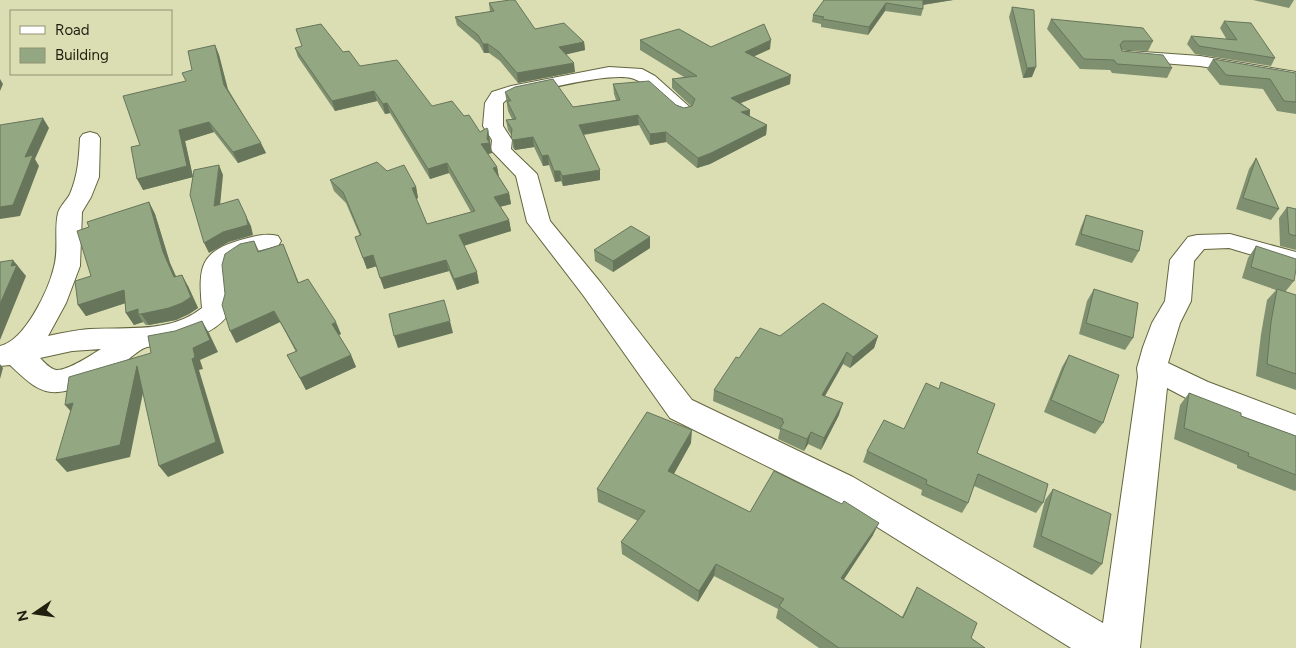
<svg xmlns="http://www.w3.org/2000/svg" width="1296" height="648" font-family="Figtree,sans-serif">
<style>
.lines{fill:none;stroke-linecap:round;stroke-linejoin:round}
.minor-casing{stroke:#63653f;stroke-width:2}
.minor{fill:#fff;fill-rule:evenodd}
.wall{fill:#7e9070}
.shaded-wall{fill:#67755b}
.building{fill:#93a782;stroke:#67755b}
</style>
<rect width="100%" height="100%" fill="#dbdeb3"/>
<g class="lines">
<g class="minor-casing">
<g id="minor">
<path d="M1129 51 1200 56 1296 72V82L1200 66 1123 60 1121 56 1123 52Z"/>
<path d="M609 67 642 69 655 76 693 110 691 114 684 116 677 114C666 104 645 81 631 78 606 73 544 90 516 95L506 100 503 103V126L512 140 511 149 537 174 550 221 601 283 692 400 853 477 1103 623 1138 377 1137 368 1143 347 1152 323 1165 301 1170 260 1188 237 1197 235 1230 234 1296 252V268L1229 248 1204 249 1194 261 1191 301 1180 323 1168 363 1208 382 1296 415V441L1186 398 1167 388 1140 648H1071L829 497 670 418 583 295 527 222 516 176 491 150 492 140 483 126 485 103 492 92 511 86Z"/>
<path d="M90 132 97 134 100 138 99 177 91 197 82 212 80 266 66 303 48 336C62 333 76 330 90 329 129 327 171 333 202 308 198 266 200 251 244 239 255 236 266 233 278 236L281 241 278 246 245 254 229 264C221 279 235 305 227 316 214 334 186 341 166 345 159 346 153 346 147 347 140 349 133 356 127 360 107 373 83 390 58 392 38 394 23 377 10 365L0 366V346C25 341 49 289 54 267 59 249 54 230 58 213 60 206 67 200 70 194 78 175 79 158 80 138L83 134ZM101 349C91 355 68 371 56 370 50 369 44 362 40 358L72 351Z"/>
</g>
</g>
<use href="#minor" class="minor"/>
</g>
<g class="wall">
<path d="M824 0H953L923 5V9L921 16 885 11 868 35 821 27V24L812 22 813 15Z"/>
<path d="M1253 0H1294L1289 8Z"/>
<path d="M489 3 535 29 584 42 585 50 566 54 575 72 518 83 500 61 489 53H484L479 44 457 25 455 17 490 12Z"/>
<path d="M1012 7 1032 77 1023 78 1009 17Z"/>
<path d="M1051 19 1153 41 1148 51 1122 50V51L1172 68 1167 78 1112 73 1110 70 1080 69 1047 29Z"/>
<path d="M1224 21 1275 58 1271 66 1195 54 1187 44 1191 36 1227 40 1220 28Z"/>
<path d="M640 40 711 47 770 49 754 56 790 84 741 103 750 110V116L767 125 766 135 710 164 697 168 666 142 650 145 639 125 584 135 600 180 563 186 561 181 555 182 549 165 543 166 534 147 515 150 513 148 512 136 508 130 506 120 512 119 508 111 505 92 573 107 616 100 614 94 613 84 684 108 691 106 672 88V79L684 77 640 50Z"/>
<path d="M215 45 219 55 228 89 266 153 238 163 214 132 185 141 193 177 143 190 140 145 186 81 192 70Z"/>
<path d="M295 48 343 52 360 66 432 106 464 116 480 132 488 130 492 153 488 154 497 167 499 177 509 193 511 204 500 207 509 220 511 231 464 246 479 283 457 290 449 271 384 289 377 266 367 269 355 237 360 236 346 203 334 191 330 180 387 171 416 187 418 198 416 199 427 224 471 212 449 173 430 179 390 113 385 114 377 101 335 111 298 57Z"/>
<path d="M1213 59 1296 73V114L1277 111 1263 89 1220 85 1207 69Z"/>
<path d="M1256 158 1279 209 1271 220 1236 209 1249 169Z"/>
<path d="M149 202 155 214 170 263 176 276 188 286 198 308 189 314 176 320 149 325H146L143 322 134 325 126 313 125 303 86 316 78 305 91 276 89 227Z"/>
<path d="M1287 207 1296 209V250L1280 246 1279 218Z"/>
<path d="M1086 215 1139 251 1132 263 1075 245 1081 227Z"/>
<path d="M650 237V248L613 272 595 261 594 250Z"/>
<path d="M254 241 259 251 283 244 299 283 341 334 338 335 351 355 356 367 306 390 287 355 296 352 280 322 236 343Z"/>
<path d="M1256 246 1294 281 1285 292 1296 295V390L1256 376 1261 334 1267 300 1276 290 1242 278 1248 258Z"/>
<path d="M1094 289 1133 338 1125 350 1079 334 1087 301Z"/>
<path d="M780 336H878L874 348 850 368 843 364 825 396 839 415 821 450 808 444 804 451 778 439 780 430 713 401 714 390 739 358Z"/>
<path d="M1069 355 1103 423 1095 434 1044 412 1062 367Z"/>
<path d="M1189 393 1241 416 1296 436V490L1295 491 1237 468V465L1174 439 1180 405Z"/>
<path d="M904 429 977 453 1043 503 1036 513 974 486 968 503 962 513 921 495 922 490 863 462 867 451Z"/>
<path d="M691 443 674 474 750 512 873 535 844 579 902 617 917 587 971 638 985 648H819L776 618 778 609 714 576 698 602 622 554 621 542 638 521 598 502 597 489Z"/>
<path d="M1053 489 1102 564 1092 575 1033 547 1045 500Z"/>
</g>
<g class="shaded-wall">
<path d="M922 0H953L921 5Z"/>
<path d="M886 3 885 11 868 35 869 27Z"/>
<path d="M771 40 770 49 744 61 745 52Z"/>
<path d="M584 42 585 50 560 56 559 47Z"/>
<path d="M483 44H488L489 53H484Z"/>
<path d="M215 45 219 55 229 95 224 85Z"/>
<path d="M574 63 575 72 518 83 517 73Z"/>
<path d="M1036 67 1032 77 1023 78 1027 68Z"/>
<path d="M791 75 790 84 730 107 731 98Z"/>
<path d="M0 79 3 84 0 91Z"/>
<path d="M374 91 377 101 335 111 332 101Z"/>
<path d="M387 103 390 113 385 114 383 104Z"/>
<path d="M750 110 749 120 741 112Z"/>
<path d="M638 115 639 125 580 135 579 125Z"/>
<path d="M43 118 49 128 35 159 39 166 20 216 0 219V207Z"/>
<path d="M209 122 214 132 185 141 193 177 143 190 137 179 179 130Z"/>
<path d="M767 125 766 135 710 164 697 168 698 158Z"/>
<path d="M488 130 492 153 483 155 481 144 487 139Z"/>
<path d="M666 132V142L650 145V134Z"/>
<path d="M533 137 534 147 515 150 513 140Z"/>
<path d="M261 143 266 153 238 163 233 152Z"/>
<path d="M548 155 549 165 543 166 542 156Z"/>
<path d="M447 163 449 173 430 179 428 169Z"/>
<path d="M219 165 223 175 219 216 214 206Z"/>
<path d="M497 167 499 178 493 168Z"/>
<path d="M600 170V180L563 186 562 176Z"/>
<path d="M554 171H560L561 181 555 182Z"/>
<path d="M416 187 418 198 415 199 412 188Z"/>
<path d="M509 193 511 204 495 208 494 197Z"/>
<path d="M149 202 155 214 170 263 181 289 174 277 163 252Z"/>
<path d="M246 216 251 226 253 235 229 242 209 253 204 243Z"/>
<path d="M509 220 511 231 462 246 459 235Z"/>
<path d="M650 237V248L613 272V261Z"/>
<path d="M373 255 377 266 367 269 363 258Z"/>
<path d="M13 260 26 276 0 340V304Z"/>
<path d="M446 260 449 271 384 289 380 278Z"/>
<path d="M477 272 479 283 457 290 454 279Z"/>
<path d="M182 275 188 286 198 308 189 314 176 320 149 325 141 314Z"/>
<path d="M124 290 132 301 86 316 78 305Z"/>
<path d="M138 309V314L143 322 134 325 126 313Z"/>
<path d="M274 311 280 322 236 343 230 331Z"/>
<path d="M202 321 209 333 218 352 200 360 203 369 199 370 224 453 168 477 159 466 192 359 193 348Z"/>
<path d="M450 321 453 333 398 348 394 336Z"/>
<path d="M336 322 341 334 337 336 332 324Z"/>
<path d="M878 336 874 348 850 368 853 357Z"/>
<path d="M847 352 843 364 819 406 822 395Z"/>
<path d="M351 355 356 367 306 390 300 378Z"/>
<path d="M0 364 3 368 0 379Z"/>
<path d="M137 366 146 378 130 457 67 472 56 460Z"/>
<path d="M73 403 76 417 65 405Z"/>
<path d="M843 403 839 415 821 450 824 438Z"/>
<path d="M692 430 691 443 668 484V471Z"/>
<path d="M811 432 808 444 804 451 807 439Z"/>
<path d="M879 523 873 535 837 590 841 578Z"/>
<path d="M716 564 714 576 698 602 699 591Z"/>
</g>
<g class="building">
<path d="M510 0H515L535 29 564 23 584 42 559 47 574 63 517 73 499 52 488 44H483L478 35 455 17 494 11 489 3Z"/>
<path d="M824 0H923V9L886 3 869 27 822 19 824 17 813 15Z"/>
<path d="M1012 7 1034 10 1036 67 1027 68Z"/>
<path d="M1051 19 1143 28 1153 41H1123L1120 45 1122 51 1163 55 1172 68 1117 64 1114 60 1084 59Z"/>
<path d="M1224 21 1251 23 1275 58 1199 46 1191 36 1237 40Z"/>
<path d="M321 24 343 52 349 51 360 66 397 60 432 106 452 101 464 116 469 115 480 132 487 128 488 130 487 139 490 143 481 144 497 167 493 168 509 193 494 197 509 220 459 235 477 272 454 279 446 260 380 278 373 255 363 258 355 237 361 235 343 192 330 180 377 162 387 171 404 165 416 187 412 188 427 224 475 211 447 163 428 169 387 103 383 104 374 91 332 101 295 48 302 46 296 29Z"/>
<path d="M764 24 771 40 745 52 791 75 731 98 750 110 741 112 767 125 711 153 698 158 666 132 650 134 638 115 579 125 600 170 562 176 560 171H554L548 155 542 156 533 137 513 140 511 138 512 129 506 120 516 119 507 101H511L505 92 515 87 553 79 573 107 620 100 613 84 649 81 676 105 684 108 692 106 695 99 672 79 697 76 640 40 679 29 711 47Z"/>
<path d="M215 45 224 85 261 143 233 152 209 122 179 130 187 166 137 179 131 147 140 145 123 96 186 81 182 73 192 70 188 51Z"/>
<path d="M1213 59 1296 73V102L1284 101 1270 79 1226 75Z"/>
<path d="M43 118 25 157 33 155 13 205 0 207V125Z"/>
<path d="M1256 158 1279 209 1243 198Z"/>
<path d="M219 165 214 206 238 199 246 216 248 225 223 232 204 243 190 195 194 170Z"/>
<path d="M149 202 163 252 174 277 182 275 191 297 182 303 169 308 141 314H138V309L126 313 124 290 78 305 75 281 91 276 77 231 89 227 87 222Z"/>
<path d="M1287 207 1296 209V236L1289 234Z"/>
<path d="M1086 215 1143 231 1139 251 1081 234Z"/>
<path d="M631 226 650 237 613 261 594 250Z"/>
<path d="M254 241 258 252 283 244 298 283 308 279 336 322 332 324 351 355 300 378 287 355 297 351 274 311 230 331 222 305 225 294 222 265 225 254 240 244Z"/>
<path d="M1256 246 1296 259V269L1294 281 1251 267Z"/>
<path d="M13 260 11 266 17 265 0 304V262Z"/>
<path d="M1094 289 1138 303 1133 338 1086 323Z"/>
<path d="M1277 289 1296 295V374L1267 364 1271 322Z"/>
<path d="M444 300 450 321 394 336 389 314Z"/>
<path d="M823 303 878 336 853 357 847 352 822 395 843 403 824 438 811 432 807 439 780 428 784 422 782 421 783 419 714 390 736 357 739 358 760 328 780 336Z"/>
<path d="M202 321 210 340 193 348 195 357 192 359 216 442 159 466 137 366 120 445 56 460 73 403 65 405 69 377 151 353 148 336 175 331Z"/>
<path d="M1069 355 1119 375 1103 423 1051 400Z"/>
<path d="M941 382 995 404 977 453 1048 484 1043 503 978 474 968 503 926 484 927 480 867 451 884 420 904 429 926 383 939 389Z"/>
<path d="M1189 393 1241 413V416L1296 436V475L1248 456 1249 453 1184 428Z"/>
<path d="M647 412 692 430 668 471 750 512 774 471 842 504 844 501 879 523 841 578 903 618 917 587 977 623 971 638 985 648H839L779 606 784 599 716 564 699 591 621 542 645 511 597 489Z"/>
<path d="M1053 489 1111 514 1102 564 1041 536Z"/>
</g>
<rect x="10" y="10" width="162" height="65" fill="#dbdeb3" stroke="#909272"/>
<rect x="20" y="26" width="25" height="8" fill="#ffffff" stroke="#909272"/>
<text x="55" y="35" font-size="15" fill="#1f2010">Road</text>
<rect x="20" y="48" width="25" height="15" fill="#93a782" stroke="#909272"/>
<text x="55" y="60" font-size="15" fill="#1f2010">Building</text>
<g transform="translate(35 613) rotate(257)" stroke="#dbdeb3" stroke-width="4" paint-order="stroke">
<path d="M0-4L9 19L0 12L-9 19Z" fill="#1f2010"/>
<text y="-8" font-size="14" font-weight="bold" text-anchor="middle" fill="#1f2010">N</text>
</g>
</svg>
